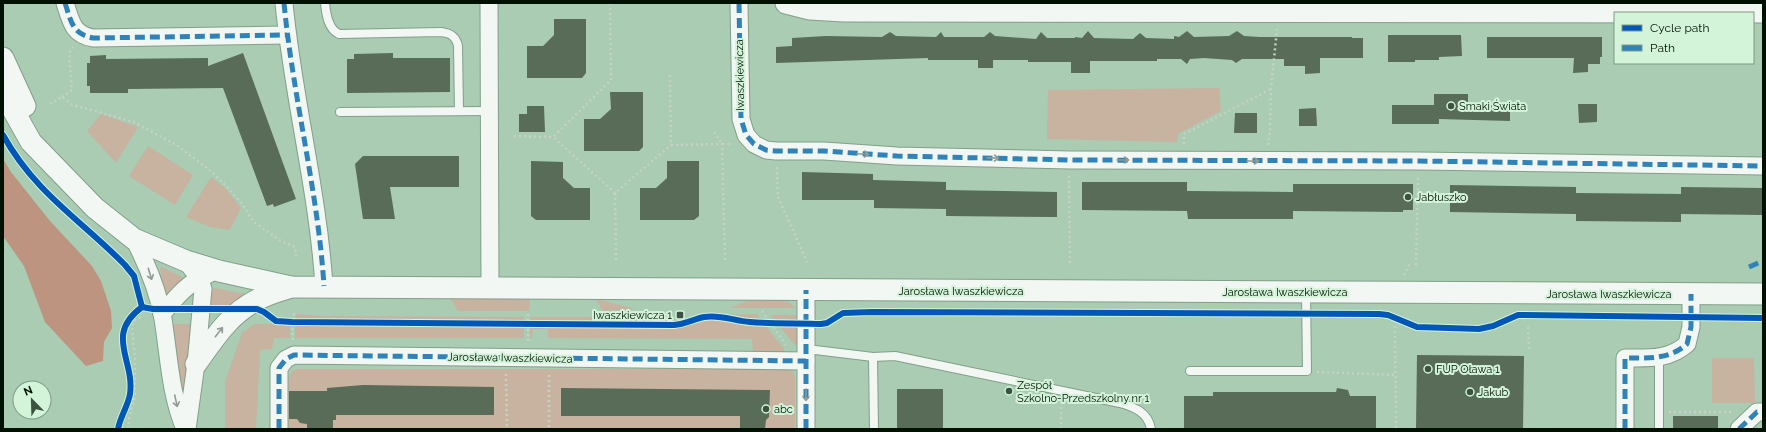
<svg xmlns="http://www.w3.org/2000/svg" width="1766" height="432" font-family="Raleway,sans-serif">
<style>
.green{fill:#c7b3a0}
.forest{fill:#bc947f}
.building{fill:#586c58}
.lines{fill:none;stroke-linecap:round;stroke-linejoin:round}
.service-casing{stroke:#829f8a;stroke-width:10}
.minor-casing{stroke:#829f8a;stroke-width:19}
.tertiary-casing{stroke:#829f8a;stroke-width:23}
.path{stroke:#c6d1c8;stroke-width:2.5;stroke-dasharray:2 3;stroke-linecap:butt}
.service{stroke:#f2f7f3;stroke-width:8}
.minor{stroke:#f2f7f3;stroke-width:17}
.tertiary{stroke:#f2f7f3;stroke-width:21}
.quiet{stroke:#2f83b8;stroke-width:5;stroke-dasharray:10 5;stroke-linecap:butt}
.cycleway-casing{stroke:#d4f4da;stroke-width:8}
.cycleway{stroke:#0057b8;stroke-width:6}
.oneway{stroke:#919b93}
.poi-dot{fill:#3b5240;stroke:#d4f4da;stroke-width:1.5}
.labels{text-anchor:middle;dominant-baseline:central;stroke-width:4;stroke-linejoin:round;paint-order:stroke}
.street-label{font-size:11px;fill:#001103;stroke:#d4f4da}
.poi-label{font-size:11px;fill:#001103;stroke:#d4f4da;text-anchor:start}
</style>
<rect width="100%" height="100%" fill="#a9ccb2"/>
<g class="green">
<path d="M1219 88 1221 111 1178 134 1177 142 1047 139 1048 90Z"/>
<path d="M101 114 138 127 116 163 87 131Z"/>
<path d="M148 146 193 175 175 205 129 176Z"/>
<path d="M211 177 226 189 241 208 230 230 210 227 186 217Z"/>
<path d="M161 267 187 279 164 298 160 268Z"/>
<path d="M215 288 249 295 235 305H208L210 292Z"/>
<path d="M450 298 530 299 529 311H458Z"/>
<path d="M596 300H600L635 309 603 311Z"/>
<path d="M776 300 789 302 795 308H730L747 301Z"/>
<path d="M297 314 322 316 524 317V320L296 319 295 316Z"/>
<path d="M623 314 668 315V321L530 320V317H608Z"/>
<path d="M757 314 760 319 741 318 730 315Z"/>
<path d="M770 315H798V320L774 319Z"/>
<path d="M717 319 739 324 765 325 784 349V352L753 353 752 339 548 338V329H533L532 338H530V326L679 327 705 320Z"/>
<path d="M172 324H193L184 412Z"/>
<path d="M254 324H290V338H274L272 349 260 350 256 429H225V382L242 333Z"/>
<path d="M295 325 524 326V338H295Z"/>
<path d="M779 326H799L798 340 796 346Z"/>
<path d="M1712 358H1754L1755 403H1712Z"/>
<path d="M297 369H788L793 372 795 378V429H285C285 410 282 388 292 371Z"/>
</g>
<path class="forest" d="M3 159 11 172 50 221 92 266 101 281 111 311 112 328 104 342 103 361 86 366 45 322 24 266 3 236Z"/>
<g class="building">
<path d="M554 19H586V73L582 78H527V46H543L554 35Z"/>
<path d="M1088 31 1094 38 1133 39 1140 33 1146 38 1174 39V36L1179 37 1187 31 1194 37 1229 36 1237 31 1244 36 1260 37H1352V38H1363V58H1320V73L1305 74V66H1284V59H1242L1236 63 1232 60 1204 58 1190 59 1187 64 1181 59H1157V61H1090V73H1071V62H1028V60H993V68H978V60H928V58L776 63V47L792 46V38L826 36 882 37 890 32 896 36 936 37 941 32 944 37H984L990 32 995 36 1036 39 1041 32 1047 38H1075V37L1082 38Z"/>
<path d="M1388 35H1461L1462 56 1439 57V60H1415V62H1388Z"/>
<path d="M1487 37H1602V57H1600V64H1588V72L1573 73 1574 58H1487Z"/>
<path d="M243 53 296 199 274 207 273 204 267 206 223 88 128 89V93H90V86H87V63H90V56L106 55V59L208 58V66Z"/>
<path d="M393 53V58H450V92L347 93V59H354V54Z"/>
<path d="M610 92H643V147L639 151H584V119H600L611 109Z"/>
<path d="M1434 94H1468V105H1510V121L1439 119V124H1392V105H1434Z"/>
<path d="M1578 104H1597V122L1579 123Z"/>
<path d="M527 106H544L545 132H519V114H527Z"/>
<path d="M1316 108 1317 126H1299V109Z"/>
<path d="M1235 113H1257V133H1234Z"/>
<path d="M363 156H459V187H390L395 219H363L355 164Z"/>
<path d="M531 161 563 162V178L574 188H590V220H536L531 216Z"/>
<path d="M667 161H699V216L694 220H640V188H656L667 178Z"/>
<path d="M802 172 873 174V180L946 182V190L1057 192V217L946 216V209L874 208V200H802Z"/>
<path d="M1082 182H1187V191L1293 192V184H1413V210H1403V212L1293 211V219H1188L1187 211 1082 210Z"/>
<path d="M1450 185 1576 187V193L1681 194V187L1763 188V215L1681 214V222L1576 221V214L1450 212Z"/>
<path d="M1417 355 1524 356 1523 429H1416Z"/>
<path d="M363 385 494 387V415H336V420H333V429H307V424L300 423 297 419H289V391H327V388Z"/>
<path d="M561 388 770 390 769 417 766 420 765 429H740V416H561Z"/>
<path d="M1337 388 1348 390 1350 396H1376V429H1184V396H1213V392H1336Z"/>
<rect x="897" y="389" width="46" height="40"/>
<rect x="1673" y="416" width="45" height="13"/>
</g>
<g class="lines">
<g class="service-casing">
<g id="service">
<path d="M325 3C326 14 328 29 339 34L441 32C450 33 456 36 458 46L459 111"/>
<path d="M340 112 490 111"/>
<path d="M807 349 873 357 895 356 1120 403C1134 407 1148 412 1151 429"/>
<path d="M873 357 874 429"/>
<path d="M1659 358V429"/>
<path d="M1190 371H1307L1306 292"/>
</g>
</g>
<g class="minor-casing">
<g id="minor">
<path d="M65 3C71 21 72 34 93 38L287 35"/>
<path d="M284 3C293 98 318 191 324 286"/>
<path d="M489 3 490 288"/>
<path d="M739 3 741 119 746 135 754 144 766 150 776 151H824L897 156 1070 160 1418 161 1763 166"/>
<path d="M134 239C147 264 158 290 163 319 169 356 170 394 185 429"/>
<path d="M186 261 199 278 203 289 196 364 187 429"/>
<path d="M162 314C176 297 188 282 209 274"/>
<path d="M279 429V368L286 359 294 355 806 361"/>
<path d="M806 429V290"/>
<path d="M1625 429V358C1648 358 1669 360 1687 344L1691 327V294"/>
<path d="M1739 429 1757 412H1763"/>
</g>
</g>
<g class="tertiary-casing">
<g id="tertiary">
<path d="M786 3 810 9 844 11 1763 12"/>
<path d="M3 58 25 106"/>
<path d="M3 92 31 142 95 208 134 239 186 261 219 271 291 287 1763 294"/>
<path d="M196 364C213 340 230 313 257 300 267 294 280 291 291 287"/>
</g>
</g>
<g class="path">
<path d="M610 3 611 80 553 137 615 193"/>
<path d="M670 75 671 145 722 144 725 261"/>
<path d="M62 97 72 90 69 53 73 47"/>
<path d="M50 104 62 97 73 105 134 122 178 146 212 172 227 187 242 204 254 222 281 241 295 247 296 258"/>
<path d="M714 132 722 144H733"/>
<path d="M514 136 553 137"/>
<path d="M1184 144V134L1271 89"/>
<path d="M1268 145 1270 130 1271 89 1277 29"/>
<path d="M777 167 778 197 807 262"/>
<path d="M1069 176 1070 263"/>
<path d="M616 260 615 193 671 145"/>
<path d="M1416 265 1418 178"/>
<path d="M1404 275 1410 264"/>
<path d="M762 311 786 345"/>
<path d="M528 314V320"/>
<path d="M1395 326C1395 360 1396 394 1396 429"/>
<path d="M1528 327 1529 349"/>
<path d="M293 340 292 322 295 311"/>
<path d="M528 341V326"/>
<path d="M1317 372 1397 375"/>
<path d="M506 374 507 429"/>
<path d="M549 375V429"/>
<path d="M1061 402V429"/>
<path d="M1669 412H1732"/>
<path d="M128 429 129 419 135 396V359L132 327 133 322 142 316"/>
</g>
<use href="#service" class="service"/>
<use href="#minor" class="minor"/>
<use href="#tertiary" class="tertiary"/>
<g class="quiet">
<path d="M65 3C71 21 72 34 93 38L287 35"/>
<path d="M284 3C293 98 318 191 324 286"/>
<path d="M739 3 741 119 746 135 754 144 766 150 776 151H824L897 156 1070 160 1418 161 1763 166"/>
<path d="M1749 267 1763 261"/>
<path d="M279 429V368L286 359 294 355 806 361"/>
<path d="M806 429V290"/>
<path d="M1625 429V358C1648 358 1669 360 1687 344L1691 327V294"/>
<path d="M1739 429 1757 412H1763"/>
</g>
<g class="cycleway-casing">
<g id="cycleway">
<path d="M3 135C35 193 81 220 125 265L134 276 142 307"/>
<path d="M142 307 153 309H257L264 312 276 321 292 322 674 325C685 324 694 319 704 317 720 314 734 321 750 322 773 324 797 323 821 324L827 323 843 313 872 312 1379 314 1388 315 1417 327 1479 329 1493 326 1518 315 1763 318"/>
<path d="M118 429C120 417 128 406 130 394 135 360 104 335 142 307"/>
</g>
</g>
<use href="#cycleway" class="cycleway"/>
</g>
<defs><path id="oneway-shaft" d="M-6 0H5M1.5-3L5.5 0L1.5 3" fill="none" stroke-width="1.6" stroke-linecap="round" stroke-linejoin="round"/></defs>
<g class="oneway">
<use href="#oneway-shaft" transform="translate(863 154) rotate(3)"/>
<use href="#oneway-shaft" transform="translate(993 158) rotate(2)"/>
<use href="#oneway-shaft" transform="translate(1123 160)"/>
<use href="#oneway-shaft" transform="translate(1253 161)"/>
<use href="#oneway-shaft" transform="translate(150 274) rotate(73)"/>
<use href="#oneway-shaft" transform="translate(219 332) rotate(-52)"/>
<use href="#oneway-shaft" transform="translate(806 395) rotate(91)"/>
<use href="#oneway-shaft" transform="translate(176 401) rotate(78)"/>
</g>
<g class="poi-dot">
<circle cx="1451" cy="106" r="4"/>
<circle cx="1408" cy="197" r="4"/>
<rect x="676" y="311" width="8" height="8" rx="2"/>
<circle cx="1428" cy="369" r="4"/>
<circle cx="1009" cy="391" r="4"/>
<circle cx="1470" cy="392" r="4"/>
<circle cx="766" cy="409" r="4"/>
</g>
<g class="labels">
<g class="street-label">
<text transform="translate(740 75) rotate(-91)">Iwaszkiewicza</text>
<text x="961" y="291">Jarosława Iwaszkiewicza</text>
<text x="1285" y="292">Jarosława Iwaszkiewicza</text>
<text x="1609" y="294">Jarosława Iwaszkiewicza</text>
<text transform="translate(510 358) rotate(1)">Jarosława Iwaszkiewicza</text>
</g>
<g class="poi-label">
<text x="1459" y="106">Smaki Świata</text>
<text x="1416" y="197">Jabłuszko</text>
<text x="672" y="315" text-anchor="end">Iwaszkiewicza 1</text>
<text x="1436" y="369">FUP Oława 1</text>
<text x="1017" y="385">Zespół<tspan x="1017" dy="13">Szkolno-Przedszkolny nr 1</tspan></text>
<text x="1478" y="392">Jakub</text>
<text x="774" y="409">abc</text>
</g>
</g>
<rect width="1766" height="432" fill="none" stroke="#001103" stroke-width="8"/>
<rect x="1614" y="12" width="140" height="52" fill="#d4f4da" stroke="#7f9984"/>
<rect x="1622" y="25" width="20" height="6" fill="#0057b8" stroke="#7f9984"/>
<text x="1650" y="32" font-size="12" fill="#001103">Cycle path</text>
<rect x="1622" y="45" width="20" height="6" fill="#2f83b8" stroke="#7f9984"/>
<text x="1650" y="52" font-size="12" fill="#001103">Path</text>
<g transform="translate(32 400) rotate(337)"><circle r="19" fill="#d4f4da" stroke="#7f9984"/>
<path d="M0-3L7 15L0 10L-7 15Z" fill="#3b5240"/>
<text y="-6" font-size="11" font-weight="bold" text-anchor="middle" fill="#001103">N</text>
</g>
</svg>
